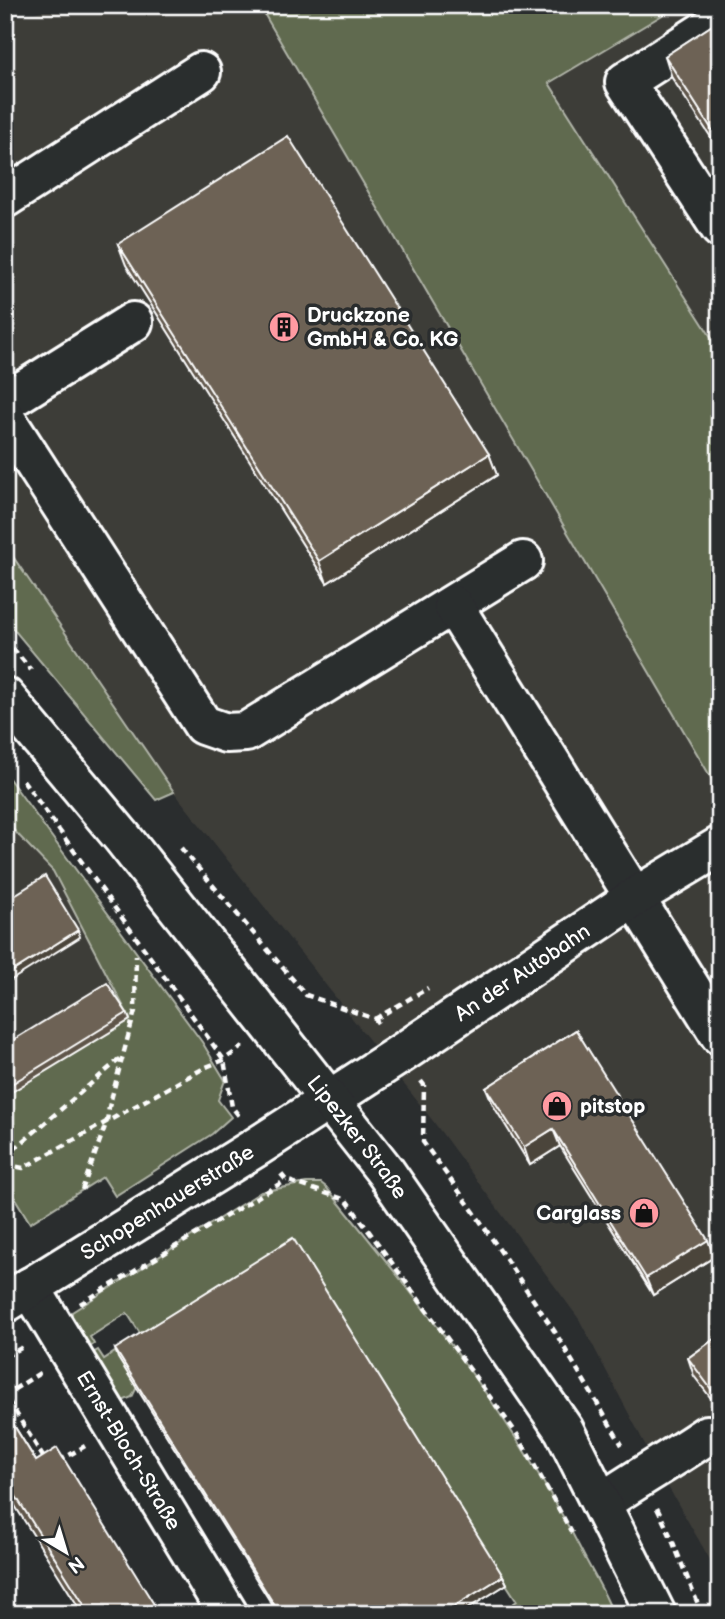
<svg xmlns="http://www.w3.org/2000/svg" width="725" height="1619" font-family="'Balsamiq Sans',sans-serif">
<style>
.built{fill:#3e3d39}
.green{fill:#616a50;stroke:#b0b4a8;stroke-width:2}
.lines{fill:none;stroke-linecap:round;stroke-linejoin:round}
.minor-casing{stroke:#fff;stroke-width:44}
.major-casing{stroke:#fff;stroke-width:44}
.path{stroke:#fff;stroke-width:4.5;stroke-dasharray:7 5;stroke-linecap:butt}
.minor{stroke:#2a2d2e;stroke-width:38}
.major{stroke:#2a2d2e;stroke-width:38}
.wall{fill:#5e5448;stroke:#fff;stroke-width:2}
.shaded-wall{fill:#4c453b;stroke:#fff;stroke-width:2}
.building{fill:#6d6254;stroke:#fff;stroke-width:2}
.labels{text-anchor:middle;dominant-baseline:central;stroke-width:7;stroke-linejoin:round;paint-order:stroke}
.poi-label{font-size:21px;font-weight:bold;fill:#fff;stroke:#2a2d2e;text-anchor:start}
.street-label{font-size:21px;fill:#fff;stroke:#2a2d2e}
</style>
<rect width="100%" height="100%" fill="#2a2d2e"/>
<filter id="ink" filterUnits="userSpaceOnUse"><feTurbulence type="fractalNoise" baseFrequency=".0143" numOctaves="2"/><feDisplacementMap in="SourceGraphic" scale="14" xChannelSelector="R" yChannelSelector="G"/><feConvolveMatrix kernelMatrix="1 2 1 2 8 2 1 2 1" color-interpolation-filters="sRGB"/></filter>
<g filter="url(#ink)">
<g class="built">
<path d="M67 5H720V1577L658 1469 579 1319 433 1121 174 792 5 545V20Z"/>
<path d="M5 821 53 871 130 1020 5 1096Z"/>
</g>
<g class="green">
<path d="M259 5H679L549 83 720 351V793Z"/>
<path d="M5 545 174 792 156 800 5 619Z"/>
<path d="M5 773 202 1042 225 1080 218 1100 231 1117 212 1134 115 1196 103 1177 30 1223 5 1182V1096L130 1019 53 871 5 821Z"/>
<path d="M306 1183H321L326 1187C420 1301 515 1420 582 1552 592 1572 605 1592 613 1614H498L517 1601 506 1584 119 1357 137 1387 132 1397 120 1402 89 1355 98 1350 104 1359 141 1335 127 1313 90 1337 94 1344 86 1350 72 1319V1312L261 1192Z"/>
</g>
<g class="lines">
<g class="minor-casing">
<g id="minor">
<path d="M720 21 625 82 720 228"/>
<path d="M5 198 201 72"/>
<path d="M5 402 133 322"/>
<path d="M5 418 203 725 226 733 246 732 523 561"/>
<path d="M453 605 720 1035"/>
<path id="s1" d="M30 1287 228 1614"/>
<path id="s2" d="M5 1303 258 1146 402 1053 635 897 720 846"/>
<path d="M601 1503C636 1479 672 1459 707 1435"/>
</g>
</g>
<g class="major-casing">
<g id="major">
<path id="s3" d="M5 697 122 837 385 1171 564 1430 656 1614"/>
</g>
</g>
<g class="path">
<path d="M5 639 31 670"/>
<path d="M23 780 224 1060 232 1107 239 1116"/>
<path d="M181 848 306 995 375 1019 380 1026"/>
<path d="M375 1019 428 988"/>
<path d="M421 1081 424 1085 423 1142 474 1212 555 1332 622 1445"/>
<path d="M5 1157 121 1058"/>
<path d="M5 1164 23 1168 206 1067 224 1060 243 1046"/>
<path d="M281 1174 286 1180 346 1200 517 1434 572 1533"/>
<path d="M82 1190 107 1121 109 1107 135 1011 136 955"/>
<path d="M80 1304 286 1180"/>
<path d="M5 1357 21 1348 25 1350"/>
<path d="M40 1373 5 1395 45 1460"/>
<path d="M59 1461 85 1446"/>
<path d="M657 1508 670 1535 702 1614"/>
</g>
<use href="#minor" class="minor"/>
<use href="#major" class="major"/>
</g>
<g class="wall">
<path d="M720 20V151L672 78 665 56Z"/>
<path d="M118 244 489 454 497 475 327 583 126 265Z"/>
<path d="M127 1013 130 1020 5 1096V1045Z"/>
<path d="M576 1030 714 1257 653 1295 560 1146 530 1165 493 1105 486 1088Z"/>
<path d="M720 1335V1410L694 1376 688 1358Z"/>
<path d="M115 1349 503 1576 507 1584 459 1614H278L118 1358Z"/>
<path d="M5 1411 36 1461 160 1614H83L5 1490Z"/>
</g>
<g class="shaded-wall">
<path d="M489 454 497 475 327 583 319 561Z"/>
<path d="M78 930 80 937 5 984V976Z"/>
<path d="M553 1129 560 1146 530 1165 524 1147Z"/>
<path d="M708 1240 714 1257 653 1295 646 1278Z"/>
<path d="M503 1576 507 1584 459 1614H445V1612Z"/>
</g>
<g class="building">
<path d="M720 20V142L665 56Z"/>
<path d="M288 136 489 454 319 561 118 244Z"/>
<path d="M45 876 78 930 5 976V901Z"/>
<path d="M107 983 127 1013 5 1088V1045Z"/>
<path d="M576 1030 708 1240 646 1278 553 1129 524 1147 486 1088Z"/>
<path d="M293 1238 503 1576 445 1612 446 1614H280L115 1349Z"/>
<path d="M720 1335V1401L688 1358Z"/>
<path d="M5 1411 36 1461 57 1448 160 1614H90L5 1479Z"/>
</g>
</g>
<defs>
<g id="building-disc" transform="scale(1.575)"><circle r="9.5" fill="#ff9aa2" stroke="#2a2d2e"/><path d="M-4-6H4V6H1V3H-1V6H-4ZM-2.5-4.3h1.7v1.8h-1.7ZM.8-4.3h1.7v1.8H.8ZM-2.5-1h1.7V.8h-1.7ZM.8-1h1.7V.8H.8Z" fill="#111"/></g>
<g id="shop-disc" transform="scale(1.575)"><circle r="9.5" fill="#ff9aa2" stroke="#2a2d2e"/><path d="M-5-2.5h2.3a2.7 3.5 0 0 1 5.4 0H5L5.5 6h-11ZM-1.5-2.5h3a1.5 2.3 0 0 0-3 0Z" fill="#111"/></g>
</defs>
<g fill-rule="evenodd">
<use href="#building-disc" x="284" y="327"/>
<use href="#shop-disc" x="557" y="1106"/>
<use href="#shop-disc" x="644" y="1213"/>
</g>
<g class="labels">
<g class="poi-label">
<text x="307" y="315">Druckzone<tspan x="307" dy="24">GmbH &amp; Co. KG</tspan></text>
<text x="580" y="1106">pitstop</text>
<text x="621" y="1213" text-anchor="end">Carglass</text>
</g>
<g class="street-label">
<text stroke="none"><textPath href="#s2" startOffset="614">An der Autobahn</textPath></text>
<text stroke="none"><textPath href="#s3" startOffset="564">Lipezker Straße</textPath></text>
<text stroke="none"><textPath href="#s2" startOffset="191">Schopenhauerstraße</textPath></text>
<text stroke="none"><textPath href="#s1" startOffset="191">Ernst-Bloch-Straße</textPath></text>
</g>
</g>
<rect width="725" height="1619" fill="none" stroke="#2a2d2e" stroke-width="28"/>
<rect x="14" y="14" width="697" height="1591" fill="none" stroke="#fff" stroke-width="2.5" filter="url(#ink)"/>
<g transform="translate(66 1552) rotate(142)" stroke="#2a2d2e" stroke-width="5" paint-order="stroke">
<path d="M0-5L12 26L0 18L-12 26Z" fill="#ffffff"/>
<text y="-10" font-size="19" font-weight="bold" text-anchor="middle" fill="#ffffff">N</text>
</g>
</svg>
